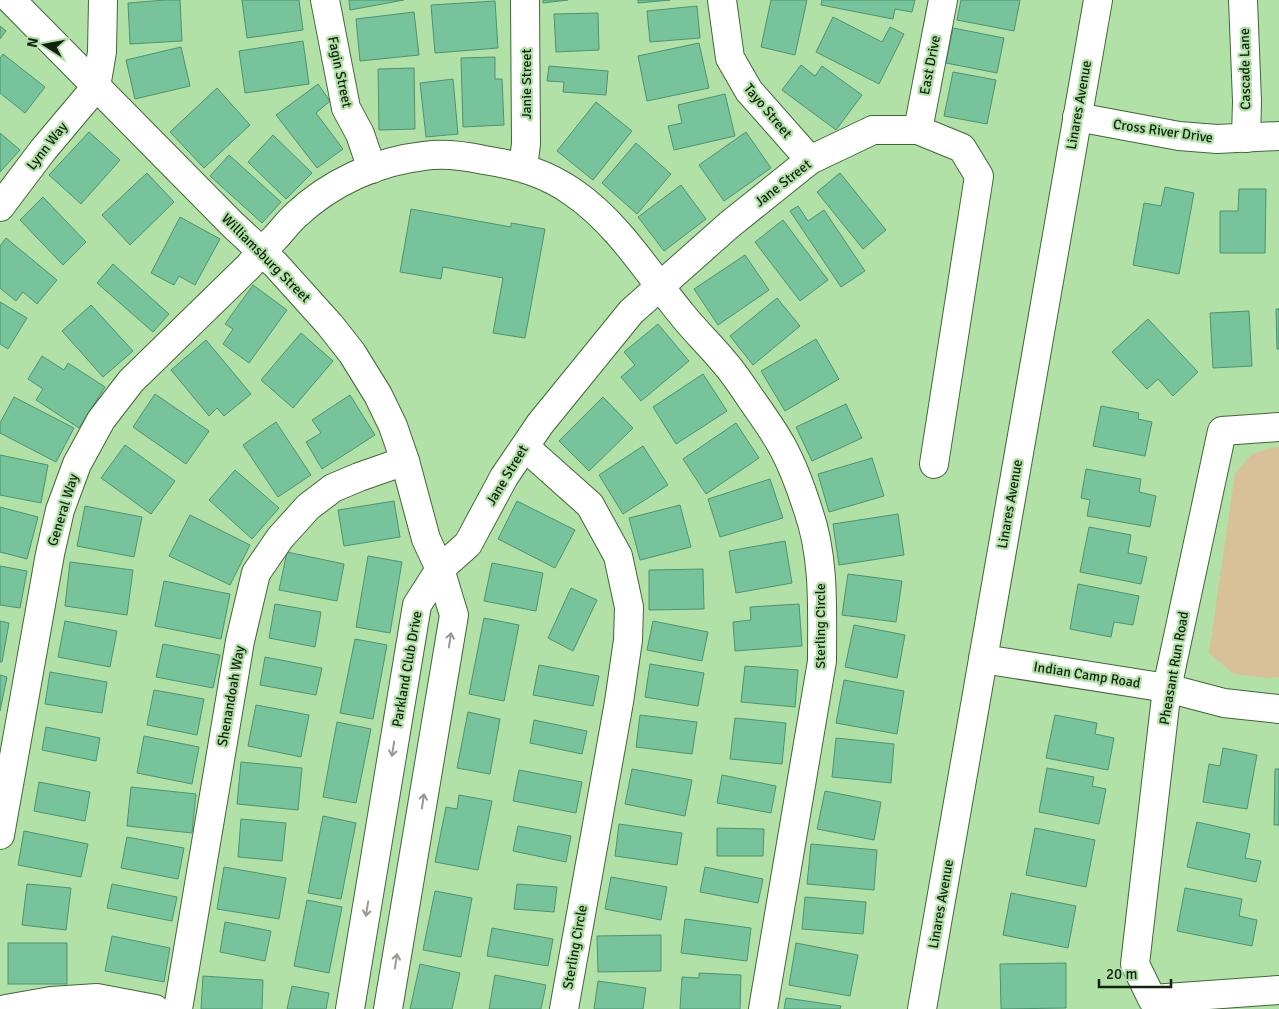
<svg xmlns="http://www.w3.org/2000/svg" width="1279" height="1009" font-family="Signika,sans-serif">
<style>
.green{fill:#d8c099}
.building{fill:#77c39b;stroke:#4d936f}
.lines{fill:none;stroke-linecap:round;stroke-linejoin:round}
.street-casing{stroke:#3f6835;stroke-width:30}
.street{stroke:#fff;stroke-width:28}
.oneway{stroke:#949c92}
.labels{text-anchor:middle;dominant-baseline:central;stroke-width:4.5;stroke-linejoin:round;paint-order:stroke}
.street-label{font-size:14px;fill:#11220d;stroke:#b2e1a8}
</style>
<rect width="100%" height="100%" fill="#b2e1a8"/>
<path class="green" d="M1274 447H1279V677L1266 678 1234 674 1209 653 1235 473 1252 454Z"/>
<g class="building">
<path d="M165 0H180L182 41 130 44 128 3Z"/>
<path d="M242 0H299L303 30 247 38Z"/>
<path d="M349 0H404L350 10Z"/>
<path d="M543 0H568L543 3Z"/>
<path d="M638 0H670L638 3Z"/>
<path d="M771 0H807L795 55 761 47Z"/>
<path d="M822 0H915L912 12 895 9 893 19 821 5Z"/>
<path d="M961 0H1020L1014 31 957 20Z"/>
<path d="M495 1 498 48 435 53 431 5Z"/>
<path d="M697 6 700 38 650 42 647 11Z"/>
<path d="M414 12 419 55 360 61 356 19Z"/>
<path d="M598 13 599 50 556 52 554 14Z"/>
<path d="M833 17 882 42 890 27 904 34 879 84 816 52Z"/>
<path d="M0 26 6 31 0 39Z"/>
<path d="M953 28 1004 38 997 73 946 63Z"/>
<path d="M303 41 309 84 245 93 239 51Z"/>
<path d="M699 43 709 88 647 101 638 56Z"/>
<path d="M181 47 190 86 135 99 126 60Z"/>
<path d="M3 54 45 87 25 113 0 93V58Z"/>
<path d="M495 57V79H502L504 125 463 127 461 58Z"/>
<path d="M801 65 815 76 822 66 862 95 836 130 782 90Z"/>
<path d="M549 66 608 71 606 95 563 92 564 82 547 81Z"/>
<path d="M414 68 415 129 379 130 378 69Z"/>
<path d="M953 72 996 80 987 124 944 116Z"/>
<path d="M453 79 458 134 426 137 420 83Z"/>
<path d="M318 84 330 101 316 113 343 149 317 168 276 115Z"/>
<path d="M217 88 250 125 204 168 170 132Z"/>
<path d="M725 94 735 136 674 150 668 126 682 123 678 105Z"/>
<path d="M596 102 632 131 593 180 557 151Z"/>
<path d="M89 132 120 160 81 204 49 175Z"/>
<path d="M746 132 771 168 724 201 699 165Z"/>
<path d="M0 133 20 150 0 172Z"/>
<path d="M273 135 312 173 286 199 248 162Z"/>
<path d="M636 143 671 174 637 214 602 183Z"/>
<path d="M229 155 281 202 262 223 210 176Z"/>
<path d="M147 173 174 202 130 245 102 215Z"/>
<path d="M840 173 886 230 863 249 817 192Z"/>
<path d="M681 185 706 219 664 251 638 217Z"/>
<path d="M1165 187 1194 193 1179 274 1133 265 1144 203 1161 206Z"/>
<path d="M1239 189H1266L1265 253H1220V211H1238Z"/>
<path d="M43 197 86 242 63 265 20 220Z"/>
<path d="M798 206 808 221 824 210 865 271 841 287 790 211Z"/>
<path d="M411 209 511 227V223L545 229 525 338 493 333 503 278 443 267 441 279 400 272Z"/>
<path d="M180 217 220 239 195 285 179 276 174 285 151 273Z"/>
<path d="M783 220 828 280 800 301 755 242Z"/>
<path d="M6 238 57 280 37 304 23 292 16 301 0 288V246Z"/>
<path d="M745 255 769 290 718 325 694 289Z"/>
<path d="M113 264 169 314 153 332 97 283Z"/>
<path d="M253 285 287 310 249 363 223 344 233 329 225 324Z"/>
<path d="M777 298 800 326 753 365 730 336Z"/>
<path d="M0 302 27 318 8 349 0 344Z"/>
<path d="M91 305 133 351 103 377 62 331Z"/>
<path d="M1276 309H1279V349H1277Z"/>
<path d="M1249 311 1252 366 1213 368 1210 313Z"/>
<path d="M1148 319 1198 372 1173 396 1158 379 1147 389 1112 352Z"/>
<path d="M658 324 689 361 641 401 621 377 635 365 624 352Z"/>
<path d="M301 333 333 361 293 408 261 380Z"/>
<path d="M816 339 839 379 785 411 761 371Z"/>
<path d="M206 340 251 394 224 416 217 408 209 416 171 370Z"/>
<path d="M42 356 64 370 68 363 105 387 79 428 36 400 43 389 28 379Z"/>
<path d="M703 374 727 411 676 444 653 407Z"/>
<path d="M155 394 209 431 186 464 133 427Z"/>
<path d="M350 395 375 435 322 469 306 442 321 433 312 420Z"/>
<path d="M14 397 74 428 56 462 0 433V423Z"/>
<path d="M603 397 633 428 589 471 559 441Z"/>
<path d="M846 404 862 438 812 461 796 427Z"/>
<path d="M1101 406 1139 413 1138 419 1152 422 1145 456 1093 446Z"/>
<path d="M276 422 311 475 278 497 243 445Z"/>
<path d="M736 423 759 458 706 494 683 459Z"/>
<path d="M125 445 175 481 151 514 101 478Z"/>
<path d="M643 446 668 485 623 514 599 475Z"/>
<path d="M0 455 48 465 41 503 0 495Z"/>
<path d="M872 458 884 496 829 512 818 474Z"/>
<path d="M1086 469 1141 479 1139 492 1156 496 1150 527 1087 516 1090 500 1081 498Z"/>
<path d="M235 470 279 508 252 539 209 500Z"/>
<path d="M770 479 783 518 720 537 708 499Z"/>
<path d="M394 501 400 537 344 546 338 510Z"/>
<path d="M517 501 575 530 555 568 498 539Z"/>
<path d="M680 505 691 547 640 560 629 518Z"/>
<path d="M85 506 142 517 134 557 77 546Z"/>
<path d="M0 507 38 517 27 559 0 552Z"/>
<path d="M898 514 904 555 839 565 833 524Z"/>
<path d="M190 515 250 545 230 585 169 556Z"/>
<path d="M1089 527 1131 535 1128 553 1147 557 1141 584 1080 572Z"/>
<path d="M785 541 792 583 736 593 729 551Z"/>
<path d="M287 552 344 564 337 601 279 590Z"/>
<path d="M368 556 402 562 390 633 356 627Z"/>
<path d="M70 562 133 570 127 615 65 606Z"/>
<path d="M492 563 543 573 536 611 484 601Z"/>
<path d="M0 566 27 571 20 608 0 605Z"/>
<path d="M703 569 704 609 649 610V570Z"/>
<path d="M848 574 902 581 896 622 842 615Z"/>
<path d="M164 581 230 594 221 639 155 626Z"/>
<path d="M1078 584 1139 596 1133 625 1114 622 1111 637 1070 629Z"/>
<path d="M571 588 597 600 573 651 548 638Z"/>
<path d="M275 604 321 612 315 647 269 638Z"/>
<path d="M799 604 802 646 735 651 733 622 751 620 750 607Z"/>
<path d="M484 618 519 625 504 701 469 694Z"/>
<path d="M0 621 9 623 2 662H0Z"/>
<path d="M65 621 117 631 110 667 58 657Z"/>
<path d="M653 621 708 632 702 661 647 650Z"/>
<path d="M854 625 905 635 897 678 845 667Z"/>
<path d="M355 639 387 645 373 719 340 713Z"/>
<path d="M163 644 220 655 213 688 156 677Z"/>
<path d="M265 657 322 668 316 695 260 685Z"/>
<path d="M650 664 704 673 698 706 645 697Z"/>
<path d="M539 665 599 676 593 706 533 695Z"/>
<path d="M745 666 798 670 795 707 741 702Z"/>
<path d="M50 672 107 682 102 713 45 704Z"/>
<path d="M0 675 7 677 0 711Z"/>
<path d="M844 680 904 691 897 734 836 723Z"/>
<path d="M154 690 204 699 197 735 147 725Z"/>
<path d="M256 705 309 715 301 757 248 746Z"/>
<path d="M468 712 500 719 490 774 457 768Z"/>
<path d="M640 715 697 722 692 754 636 747Z"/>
<path d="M1055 715 1097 723 1095 734 1114 738 1108 770 1046 758Z"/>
<path d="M735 718 786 723 782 764 730 759Z"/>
<path d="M534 720 587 731 582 754 530 743Z"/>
<path d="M337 722 371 729 356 803 323 797Z"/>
<path d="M46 727 100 738 96 761 42 750Z"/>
<path d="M144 736 199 747 192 784 137 773Z"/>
<path d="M836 738 894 744 891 783 832 777Z"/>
<path d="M1223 748 1257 755 1247 809 1203 802 1209 764 1220 766Z"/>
<path d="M241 762 302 768 298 810 237 804Z"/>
<path d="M1047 768 1094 777 1092 786 1106 789 1099 824 1039 812Z"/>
<path d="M632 769 692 780 685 816 625 804Z"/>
<path d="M1275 769H1279V825H1274Z"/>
<path d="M519 770 582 782 576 813 513 801Z"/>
<path d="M722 775 776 786 771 813 717 803Z"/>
<path d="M39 782 90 792 85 821 34 811Z"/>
<path d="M131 787 196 794 192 833 127 826Z"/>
<path d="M825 791 881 802 874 840 817 829Z"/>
<path d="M459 795 492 801 478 870 435 862 446 807 457 809Z"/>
<path d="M323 816 356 823 341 899 308 893Z"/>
<path d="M241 819 286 823 282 861 238 857Z"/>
<path d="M1197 822 1250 834 1245 858 1261 861 1256 882 1187 867Z"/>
<path d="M619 824 682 833 677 865 615 856Z"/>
<path d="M518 826 571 836 566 862 513 851Z"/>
<path d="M717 828 764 829 763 856H717Z"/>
<path d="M1035 828 1095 840 1086 887 1026 875Z"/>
<path d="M24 831 88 844 81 877 18 865Z"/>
<path d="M127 837 184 848 178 879 121 868Z"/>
<path d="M811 844 877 850 874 890 807 884Z"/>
<path d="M224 867 286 878 279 919 217 909Z"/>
<path d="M705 867 763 879 758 903 700 892Z"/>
<path d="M611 877 667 887 661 920 605 909Z"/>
<path d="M27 884 71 888 66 930 22 925Z"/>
<path d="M112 884 177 897 172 921 107 908Z"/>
<path d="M517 884 557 887 554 912 514 909Z"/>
<path d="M1185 888 1242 899 1239 916 1257 920 1252 946 1177 931Z"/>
<path d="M435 891 472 898 461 957 423 950Z"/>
<path d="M1011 893 1076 906 1068 948 1003 935Z"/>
<path d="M805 897 866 902 863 934 802 929Z"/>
<path d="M307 900 342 907 329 973 294 966Z"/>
<path d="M685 919 751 928 747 961 681 953Z"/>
<path d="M225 922 271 931 265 961 220 952Z"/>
<path d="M492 928 553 939 548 966 487 956Z"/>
<path d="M661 935V971L598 972 597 936Z"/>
<path d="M112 936 170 948 164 982 105 971Z"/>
<rect x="8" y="943" width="59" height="41"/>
<path d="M796 943 858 955 850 996 789 985Z"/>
<path d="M1066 963V1008L1001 1009 1000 964Z"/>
<path d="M420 964 460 973 452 1009H410Z"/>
<path d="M699 973 741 975 740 1009H680L682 977 699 978Z"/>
<path d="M495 975 546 985 541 1009H489Z"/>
<path d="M203 976 263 980 262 1009H201Z"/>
<path d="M598 981 646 988 643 1009H594Z"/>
<path d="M292 986 329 993 326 1009H287Z"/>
<path d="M786 998 841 1006 840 1009H784Z"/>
</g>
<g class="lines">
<g class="street-casing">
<g id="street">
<path d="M11 0 232 224 276 265 330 325 352 353 378 395 393 426 405 461 426 539 440 569 454 615 388 1009"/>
<path d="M325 0 346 108 360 134 372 169"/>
<path d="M722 0 730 58 749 91 810 160"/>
<path d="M1243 0 1247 101 1246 138"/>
<path d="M1077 117 1179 136 1217 139 1279 136"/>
<path d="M918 130 943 0"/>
<path d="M523 167 526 144 525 0"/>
<path d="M0 207 43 150 96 87 102 52 103 0"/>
<path d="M1279 427 1222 431 1167 688 1135 964 1152 999 1279 990"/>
<path d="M525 447 590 505 618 556 629 607 628 640 619 702 564 1009"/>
<path d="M983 659 1167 688 1224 703 1279 709"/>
<path d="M0 835 50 554 60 510 77 464 101 420 131 381 249 266C257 256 265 248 274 239 282 231 288 222 296 215 330 183 377 161 424 156 443 153 465 156 484 160 517 165 546 173 574 193 620 225 649 275 684 317 697 333 711 346 724 362 733 372 741 384 749 396 760 412 772 428 782 446 793 466 801 488 808 510 825 558 822 611 822 661L763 1009"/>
<path d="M6 1009 51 1001 97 998 155 1009"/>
<path d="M178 1009 240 641 256 573 280 538 308 507 333 488 359 477 405 461"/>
<path d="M350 1009 417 605 440 569 468 544 504 477 540 424 631 312 729 225 810 160 873 130H918L962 148 979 176 934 464"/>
<path d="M922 1009 1098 0"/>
</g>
</g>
<use href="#street" class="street"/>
</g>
<defs><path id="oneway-shaft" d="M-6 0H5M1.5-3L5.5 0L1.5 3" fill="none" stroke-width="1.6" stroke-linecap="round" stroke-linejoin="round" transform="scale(1.25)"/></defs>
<g class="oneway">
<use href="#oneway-shaft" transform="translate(450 640) rotate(-81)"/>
<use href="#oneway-shaft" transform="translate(393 749) rotate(99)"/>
<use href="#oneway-shaft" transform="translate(423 801) rotate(-81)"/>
<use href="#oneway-shaft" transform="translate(367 909) rotate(99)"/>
<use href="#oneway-shaft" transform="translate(396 961) rotate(-81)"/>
</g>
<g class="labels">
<g class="street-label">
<text transform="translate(930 65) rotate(-79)">East Drive</text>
<text transform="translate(1245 69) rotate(-91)">Cascade Lane</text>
<text transform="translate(340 72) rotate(78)">Fagin Street</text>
<text transform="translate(526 84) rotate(-90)">Janie Street</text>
<text transform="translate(1079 105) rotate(-80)">Linares Avenue</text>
<text transform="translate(768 111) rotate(50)">Tayo Street</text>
<text transform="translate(1163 131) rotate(8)">Cross River Drive</text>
<text transform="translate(47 146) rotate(-52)">Lynn Way</text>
<text transform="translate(783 183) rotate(-38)">Jane Street</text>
<text transform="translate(266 258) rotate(45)">Williamsburg Street</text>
<text transform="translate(507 475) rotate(-59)">Jane Street</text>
<text transform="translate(1010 504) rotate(-80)">Linares Avenue</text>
<text transform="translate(63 510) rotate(-73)">General Way</text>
<text transform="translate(820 626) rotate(-90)">Sterling Circle</text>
<text transform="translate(1174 668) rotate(-80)">Pheasant Run Road</text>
<text transform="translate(407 669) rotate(-80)">Parkland Club Drive</text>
<text transform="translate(1087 675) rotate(9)">Indian Camp Road</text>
<text transform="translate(231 696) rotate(-80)">Shenandoah Way</text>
<text transform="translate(941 904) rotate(-80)">Linares Avenue</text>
<text transform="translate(575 947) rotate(-80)">Sterling Circle</text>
</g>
</g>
<g transform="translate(45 45) rotate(281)" stroke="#b2e1a8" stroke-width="4" paint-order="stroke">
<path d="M0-4L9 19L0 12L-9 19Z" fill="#11220d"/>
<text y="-8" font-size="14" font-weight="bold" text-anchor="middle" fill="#11220d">N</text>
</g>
<path d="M1099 979v8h72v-8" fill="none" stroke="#11220d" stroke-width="2.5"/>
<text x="1106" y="979" font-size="15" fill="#11220d" stroke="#b2e1a8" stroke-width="4" paint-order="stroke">20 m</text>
</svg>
